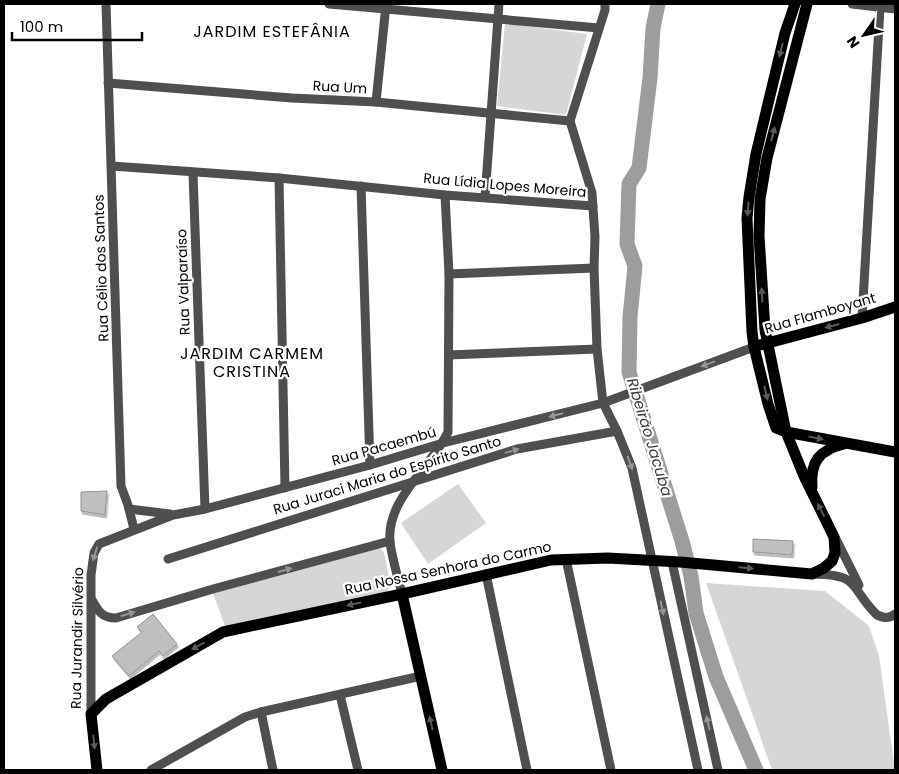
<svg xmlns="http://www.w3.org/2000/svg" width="899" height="774" font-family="Poppins,sans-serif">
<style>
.green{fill:#d6d6d6}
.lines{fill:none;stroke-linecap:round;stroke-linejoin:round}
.river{stroke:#9d9d9d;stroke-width:15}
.building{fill:#bfbfbf;stroke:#939393;filter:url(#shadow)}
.minor{stroke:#4f4f4f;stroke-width:9}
.major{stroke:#000;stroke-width:11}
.oneway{fill:#595959}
.oneway2{fill:#959595}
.labels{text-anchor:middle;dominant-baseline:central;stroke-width:4.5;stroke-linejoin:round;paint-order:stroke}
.street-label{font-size:14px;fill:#000;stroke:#fff}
.water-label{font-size:15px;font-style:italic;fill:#3e3e3e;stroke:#fff}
.quarter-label{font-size:16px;letter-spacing:1px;fill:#000;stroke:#fff}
</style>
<defs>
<filter id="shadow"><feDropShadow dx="1.5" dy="3" stdDeviation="0" flood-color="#0004"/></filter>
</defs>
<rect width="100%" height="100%" fill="#fff"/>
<g class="green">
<path d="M505 23 587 34 566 115 497 106Z"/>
<path d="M458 484 486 523 428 564 401 523Z"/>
<path d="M379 547 384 552 391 585 387 592 226 629 213 593Z"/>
<path d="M706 583 825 591 869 626 879 656 895 770H772Z"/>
</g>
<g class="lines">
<path class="river" d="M658 4 653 28 650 78 639 168 629 184 627 244 635 266 630 317 629 372 682 541 691 576 696 613 716 677 756 770"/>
</g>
<g class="building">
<path d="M107 491 105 515 81 511V492Z"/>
<path d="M753 539 793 541 792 555 753 552Z"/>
<path d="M153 614 177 644 163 656 159 651 129 676 112 656 142 632 137 627Z"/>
</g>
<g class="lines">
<g class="minor">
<path d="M106 4 121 486 128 505 134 529"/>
<path d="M329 4 599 28"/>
<path d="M605 4V10L570 121 592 193 595 237 594 268 597 349 603 403 617 431 632 468 698 770"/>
<path d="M852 4 895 9"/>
<path d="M108 83 292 98 376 102 570 121"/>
<path d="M376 102 386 5"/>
<path d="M112 166 279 178 445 195 593 206"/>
<path d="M193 173 205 509"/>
<path d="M279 178 285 488"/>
<path d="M361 186 370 465"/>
<path d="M485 197 499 4"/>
<path d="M449 274 594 268"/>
<path d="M862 318 880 8"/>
<path d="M449 355 597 349"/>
<path d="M129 509 170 514"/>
<path d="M836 539 859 585"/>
<path d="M168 559 517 449 617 431"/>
<path d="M566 559 611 770"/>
<path d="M672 562 718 770"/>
<path d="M486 574 527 770"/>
<path d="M813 574C862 575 848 586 877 615 884 618 889 619 895 614"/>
<path d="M402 594C398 577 392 559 390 542 386 499 431 468 448 432L449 274 445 195"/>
<path d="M92 600C98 611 102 618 116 618L213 589 390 541"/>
<path d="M340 695 358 770"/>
<path d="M261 712 273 770"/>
<path d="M91 714V575L94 553 99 544 173 515 205 509 370 465 443 443 603 403 754 347"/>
<path d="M151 770 245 717 261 712 421 676"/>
</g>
<g class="major">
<path d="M795 4 785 33 756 154 749 197 747 218 752 332 754 347 768 404 776 428 786 432 895 452"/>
<path d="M760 345 862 318 895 307"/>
<path d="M812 487C810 462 819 450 844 444"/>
<path d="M402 594 442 770"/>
<path d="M97 770 91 714 106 699 223 632 402 594 551 560 608 558 680 562 812 574 824 568 832 561 835 553 834 537 804 476 786 432 765 330 759 236 760 199 767 158 807 4"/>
</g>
</g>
<defs><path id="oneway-solid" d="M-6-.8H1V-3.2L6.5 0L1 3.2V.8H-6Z" transform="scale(1.25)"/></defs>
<g class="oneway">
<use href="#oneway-solid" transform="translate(781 50) rotate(104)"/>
<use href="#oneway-solid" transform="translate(773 134) rotate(-76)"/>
<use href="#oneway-solid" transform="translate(748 209) rotate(94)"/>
<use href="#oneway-solid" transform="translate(762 295) rotate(-93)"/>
<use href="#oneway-solid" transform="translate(832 326) rotate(165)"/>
<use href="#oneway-solid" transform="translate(766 393) rotate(77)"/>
<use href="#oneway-solid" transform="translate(816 438) rotate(11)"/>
<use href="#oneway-solid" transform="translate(821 510) rotate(-117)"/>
<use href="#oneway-solid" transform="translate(746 568) rotate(5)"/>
<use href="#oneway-solid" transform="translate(354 604) rotate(168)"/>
<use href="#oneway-solid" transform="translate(198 646) rotate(151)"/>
<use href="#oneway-solid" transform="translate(431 723) rotate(-103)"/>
<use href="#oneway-solid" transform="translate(94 742) rotate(84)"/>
</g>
<g class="oneway2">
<use href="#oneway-solid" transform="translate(708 364) rotate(160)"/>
<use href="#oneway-solid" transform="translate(556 415) rotate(166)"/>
<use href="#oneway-solid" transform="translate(512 451) rotate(-16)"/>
<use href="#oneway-solid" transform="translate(630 463) rotate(71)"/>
<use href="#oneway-solid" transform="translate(95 554) rotate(107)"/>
<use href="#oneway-solid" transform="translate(285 570) rotate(-15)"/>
<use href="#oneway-solid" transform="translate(662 608) rotate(78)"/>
<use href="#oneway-solid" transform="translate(128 614) rotate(-17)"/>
<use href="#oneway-solid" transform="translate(708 723) rotate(-102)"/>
</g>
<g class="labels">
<g class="street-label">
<text transform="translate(340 87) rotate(3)">Rua Um</text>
<text transform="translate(505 185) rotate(5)">Rua Lídia Lopes Moreira</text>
<text transform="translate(101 268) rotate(-92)">Rua Célio dos Santos</text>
<text transform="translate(183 282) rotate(-92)">Rua Valparaíso</text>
<text transform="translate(820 313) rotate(-16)">Rua Flamboyant</text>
<text transform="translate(384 446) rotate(-16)">Rua Pacaembú</text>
<text transform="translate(387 475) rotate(-17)">Rua Juraci Maria do Espírito Santo</text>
<text transform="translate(448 568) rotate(-12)">Rua Nossa Senhora do Carmo</text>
<text transform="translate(77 638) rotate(-89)">Rua Jurandir Silvério</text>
</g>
<g class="water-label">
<text transform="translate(650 437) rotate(73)">Ribeirão Jacuba</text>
</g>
<g class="quarter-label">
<text x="272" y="31">JARDIM ESTEFÂNIA</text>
<text x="252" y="353">JARDIM CARMEM<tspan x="252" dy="18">CRISTINA</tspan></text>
</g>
</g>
<rect width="899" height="774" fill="none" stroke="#000000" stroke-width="10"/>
<g transform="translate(864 35) rotate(236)" stroke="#ffffff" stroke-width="4" paint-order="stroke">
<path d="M0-4L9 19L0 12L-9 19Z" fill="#000000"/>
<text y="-8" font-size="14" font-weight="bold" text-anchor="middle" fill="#000000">N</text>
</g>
<path d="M12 32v8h130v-8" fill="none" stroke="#000000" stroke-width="2.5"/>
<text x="20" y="32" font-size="15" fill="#000000" stroke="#ffffff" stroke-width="4" paint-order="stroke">100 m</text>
</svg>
